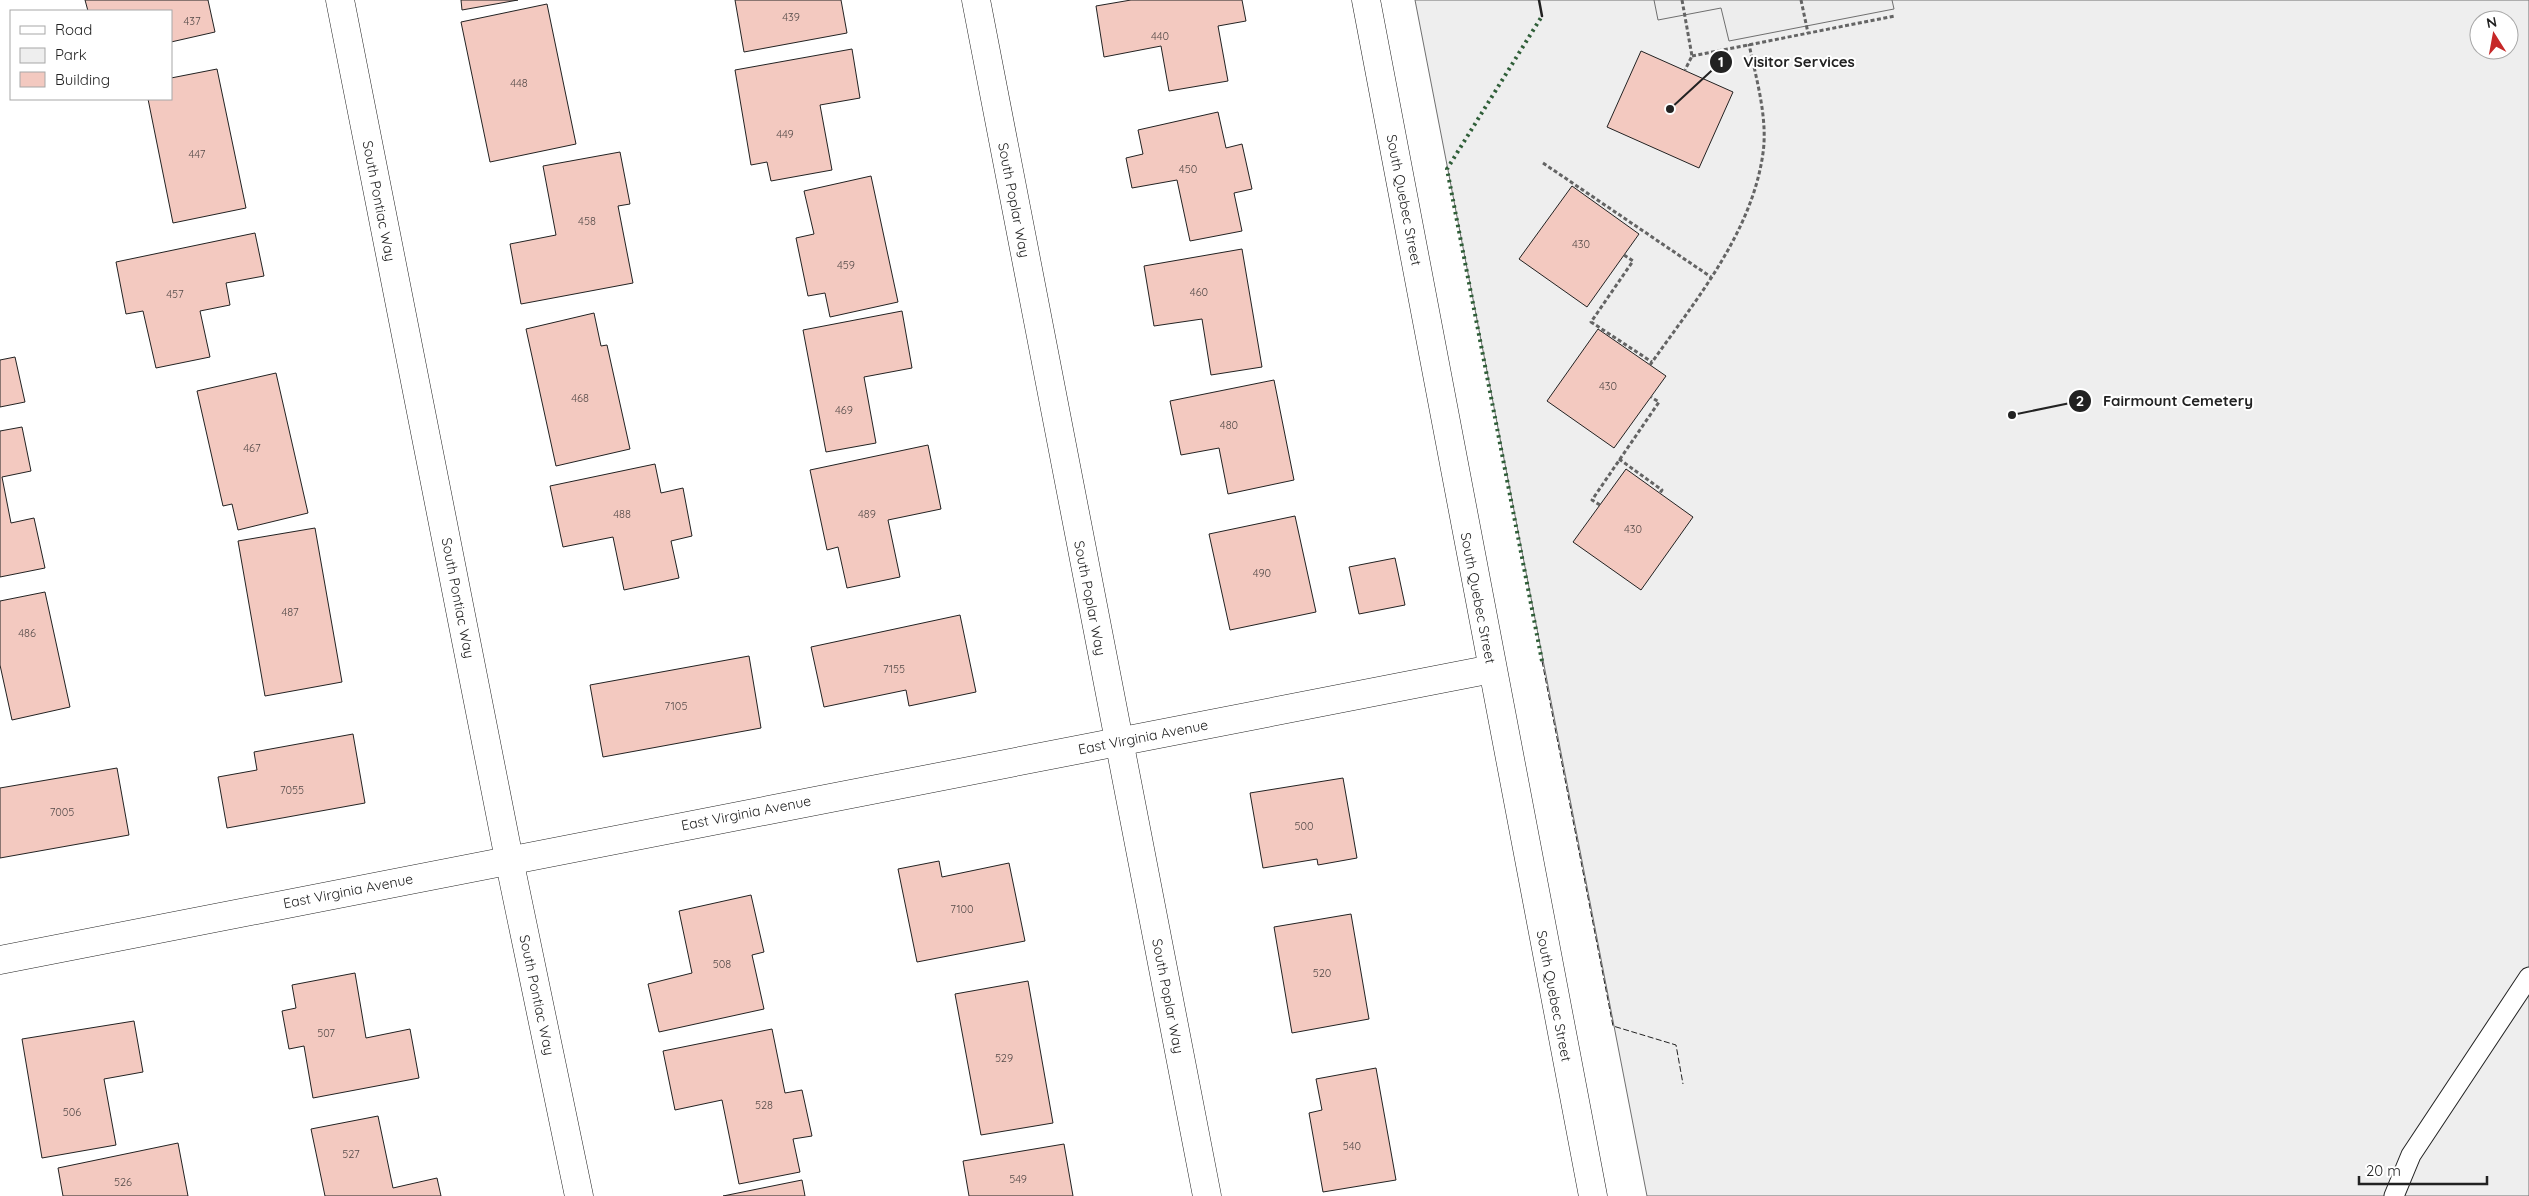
<svg xmlns="http://www.w3.org/2000/svg" width="2529" height="1196" font-family="Quicksand,sans-serif">
<style>
.green{fill:#eee;stroke:#6f6f6f;fill-rule:evenodd}
.parking{fill:#ededed;stroke:#6f6f6f}
.building{fill:#f3c9c0;stroke:#222}
.lines{fill:none;stroke-linecap:round;stroke-linejoin:round}
.service-casing{stroke:#222;stroke-width:21}
.minor-casing{stroke:#222;stroke-width:29}
.tertiary-casing{stroke:#222;stroke-width:29}
.secondary-casing{stroke:#222;stroke-width:29}
.path{stroke:#646464;stroke-width:3;stroke-dasharray:4 2.5;stroke-linecap:butt}
.service{stroke:#fff;stroke-width:19}
.minor{stroke:#fff;stroke-width:28}
.tertiary{stroke:#fff;stroke-width:28}
.secondary{stroke:#fff;stroke-width:28}
.hedge{stroke:#2f5e38;stroke-width:4;stroke-dasharray:2.5 4;stroke-linecap:butt}
.fence{stroke:#222;stroke-width:1;stroke-dasharray:6 2.5;stroke-linecap:butt}
.wall{stroke:#222;stroke-width:2.5}
.labels{text-anchor:middle;dominant-baseline:central;stroke-width:4;stroke-linejoin:round;paint-order:stroke}
.number-label{font-size:11px;fill:#564c4a}
.street-label{font-size:14px;fill:#222;stroke:#fff}
.leader{fill:none;stroke:#222;stroke-width:2}
.callout-dot{fill:#222;stroke:#fff;stroke-width:2}
.mark-label{font-size:15px;text-anchor:middle;font-weight:bold;fill:#fff}
.callout-label{font-size:15px;text-anchor:middle;font-weight:bold;fill:#222;stroke:#fff;stroke-width:4;stroke-linejoin:round;paint-order:stroke}
</style>
<rect width="100%" height="100%" fill="#fff"/>
<path class="green" d="M1415 0H2529V1196H1647ZM2479 20H2509V50H2479Z"/>
<path class="parking" d="M1654 0H1892L1894 9 1729 41 1721 8 1658 20Z"/>
<g class="building">
<path d="M85 0H208L215 32 171 42V11H88Z"/>
<path d="M461 0H518L462 10Z"/>
<path d="M735 0H841L847 33 744 52Z"/>
<path d="M1131 0H1242L1246 21 1218 26 1228 81 1169 91 1161 46 1104 57 1096 6Z"/>
<path d="M547 4 576 144 490 162 461 22Z"/>
<path d="M852 49 860 98 820 105 832 170 771 181 767 162 751 165 735 70Z"/>
<path d="M1641 51 1733 92 1699 168 1607 127Z"/>
<path d="M217 69 246 208 173 223 148 99H171V78Z"/>
<path d="M1218 112 1226 148 1242 144 1252 189 1234 193 1242 231 1190 241 1177 180 1132 188 1126 158 1143 154 1138 130Z"/>
<path d="M620 152 630 204 618 206 633 283 521 304 510 244 556 235 543 166Z"/>
<path d="M871 176 898 302 830 317 825 293 808 296 796 238 814 234 804 191Z"/>
<path d="M1572 186 1639 234 1587 307 1519 259Z"/>
<path d="M255 233 264 276 226 283 230 305 200 311 210 357 156 368 143 311 126 314 116 262Z"/>
<path d="M1242 249 1262 367 1211 375 1202 319 1154 326 1144 266Z"/>
<path d="M902 311 912 368 864 377 876 443 826 452 803 330Z"/>
<path d="M594 313 601 346 607 345 630 449 556 466 526 329Z"/>
<path d="M1598 329 1666 376 1614 448 1547 401Z"/>
<path d="M15 357 25 402 0 407V360Z"/>
<path d="M276 373 308 513 238 530 232 504 223 506 197 391Z"/>
<path d="M1274 380 1294 480 1228 494 1219 448 1181 455 1170 401Z"/>
<path d="M22 427 31 471 2 477 11 523 34 518 45 568 0 577V431Z"/>
<path d="M928 445 941 509 888 520 900 577 847 588 838 547 827 550 810 470Z"/>
<path d="M655 464 661 493 683 488 692 536 671 541 679 578 624 590 613 537 563 547 550 486Z"/>
<path d="M1626 469 1693 517 1641 590 1573 542Z"/>
<path d="M1295 516 1316 612 1230 630 1209 534Z"/>
<path d="M315 528 342 682 265 696 238 541Z"/>
<path d="M1395 558 1405 605 1359 614 1349 567Z"/>
<path d="M45 592 70 707 12 720 0 665V601Z"/>
<path d="M960 615 976 692 909 706 906 690 824 707 811 647Z"/>
<path d="M749 656 761 728 603 757 590 685Z"/>
<path d="M353 734 365 803 227 828 218 777 257 770 254 752Z"/>
<path d="M117 768 129 835 0 858V788Z"/>
<path d="M1343 778 1357 858 1318 865 1317 859 1263 868 1250 793Z"/>
<path d="M939 861 942 877 1009 863 1025 941 917 962 898 869Z"/>
<path d="M751 895 764 952 752 955 764 1009 659 1032 648 984 692 973 679 911Z"/>
<path d="M1351 914 1369 1019 1292 1033 1274 927Z"/>
<path d="M355 973 366 1038 410 1029 419 1078 313 1098 304 1046 289 1049 282 1011 296 1008 292 985Z"/>
<path d="M1028 981 1053 1123 981 1135 955 994Z"/>
<path d="M134 1021 143 1072 104 1079 116 1145 42 1158 22 1039Z"/>
<path d="M772 1029 785 1093 802 1090 812 1136 793 1139 800 1172 739 1184 722 1100 675 1110 663 1051Z"/>
<path d="M1376 1068 1396 1180 1323 1192 1309 1113 1322 1110 1316 1079Z"/>
<path d="M378 1116 393 1188 437 1178 441 1196H325L311 1129Z"/>
<path d="M178 1143 188 1196H63L58 1168Z"/>
<path d="M1064 1144 1073 1196H969L963 1161Z"/>
<path d="M802 1180 805 1196H723Z"/>
</g>
<g class="lines">
<g class="service-casing">
<path id="service" d="M2394 1196 2411 1155 2529 977"/>
</g>
<g class="minor-casing">
<g id="minor">
<path d="M340 0 509 859 579 1196"/>
<path d="M976 0 1207 1196"/>
</g>
</g>
<g class="tertiary-casing">
<path id="tertiary" d="M0 960 1492 669"/>
</g>
<g class="secondary-casing">
<path id="secondary" d="M1366 0 1593 1196"/>
</g>
<g class="path">
<path d="M1682 0 1692 56 1685 70"/>
<path d="M1801 0 1808 33"/>
<path d="M1692 56 1895 16"/>
<path d="M1543 163 1711 277"/>
<path d="M1624 255 1633 261 1591 322 1652 362"/>
<path d="M1650 365C1695 301 1752 233 1763 153 1768 118 1756 78 1749 44"/>
<path d="M1619 459 1662 490 1660 493"/>
<path d="M1600 505 1592 500 1659 402 1651 397"/>
</g>
<use href="#service" class="service"/>
<use href="#minor" class="minor"/>
<use href="#tertiary" class="tertiary"/>
<use href="#secondary" class="secondary"/>
<path class="hedge" d="M1542 661 1447 169 1542 16"/>
<path class="fence" d="M1542 661 1613 1026 1676 1045 1683 1084"/>
<path class="wall" d="M1539 0 1542 16"/>
</g>
<g class="labels">
<g class="number-label">
<text x="791" y="17">439</text>
<text x="192" y="21">437</text>
<text x="1160" y="36">440</text>
<text x="519" y="83">448</text>
<text x="785" y="134">449</text>
<text x="197" y="154">447</text>
<text x="1188" y="169">450</text>
<text x="587" y="221">458</text>
<text x="1581" y="244">430</text>
<text x="846" y="265">459</text>
<text x="1199" y="292">460</text>
<text x="175" y="294">457</text>
<text x="1608" y="386">430</text>
<text x="580" y="398">468</text>
<text x="844" y="410">469</text>
<text x="1229" y="425">480</text>
<text x="252" y="448">467</text>
<text x="622" y="514">488</text>
<text x="867" y="514">489</text>
<text x="1633" y="529">430</text>
<text x="1262" y="573">490</text>
<text x="290" y="612">487</text>
<text x="27" y="633">486</text>
<text x="894" y="669">7155</text>
<text x="676" y="706">7105</text>
<text x="292" y="790">7055</text>
<text x="62" y="812">7005</text>
<text x="1304" y="826">500</text>
<text x="962" y="909">7100</text>
<text x="722" y="964">508</text>
<text x="1322" y="973">520</text>
<text x="326" y="1033">507</text>
<text x="1004" y="1058">529</text>
<text x="764" y="1105">528</text>
<text x="72" y="1112">506</text>
<text x="1352" y="1146">540</text>
<text x="351" y="1154">527</text>
<text x="1018" y="1179">549</text>
<text x="123" y="1182">526</text>
</g>
<g class="street-label">
<text transform="translate(1014 200) rotate(79)">South Poplar Way</text>
<text transform="translate(1404 200) rotate(79)">South Quebec Street</text>
<text transform="translate(379 201) rotate(79)">South Pontiac Way</text>
<text transform="translate(458 598) rotate(79)">South Pontiac Way</text>
<text transform="translate(1090 598) rotate(79)">South Poplar Way</text>
<text transform="translate(1478 598) rotate(79)">South Quebec Street</text>
<text transform="translate(1143 737) rotate(-11)">East Virginia Avenue</text>
<text transform="translate(746 813) rotate(-11)">East Virginia Avenue</text>
<text transform="translate(348 891) rotate(-11)">East Virginia Avenue</text>
<text transform="translate(537 995) rotate(78)">South Pontiac Way</text>
<text transform="translate(1168 996) rotate(79)">South Poplar Way</text>
<text transform="translate(1554 996) rotate(79)">South Quebec Street</text>
</g>
</g>
<path class="leader" d="M1670 109L1721 62M2012 415L2080 401"/>
<g class="callout-dot">
<circle cx="1670" cy="109" r="5"/>
<circle cx="2012" cy="415" r="5"/>
<circle cx="1721" cy="62" r="12"/>
<circle cx="2080" cy="401" r="12"/>
</g>
<g class="mark-label">
<text x="1721" y="67">1</text>
<text x="2080" y="406">2</text>
</g>
<g class="callout-label">
<text x="1799" y="67">Visitor Services</text>
<text x="2178" y="406">Fairmount Cemetery</text>
</g>
<rect x="10" y="10" width="162" height="90" fill="#ffffff" stroke="#a7a7a7"/>
<rect x="20" y="26" width="25" height="8" fill="#ffffff" stroke="#a7a7a7"/>
<text x="55" y="35" font-size="15" fill="#222222">Road</text>
<rect x="20" y="48" width="25" height="15" fill="#eeeeee" stroke="#a7a7a7"/>
<text x="55" y="60" font-size="15" fill="#222222">Park</text>
<rect x="20" y="72" width="25" height="15" fill="#f3c9c0" stroke="#a7a7a7"/>
<text x="55" y="85" font-size="15" fill="#222222">Building</text>
<g transform="translate(2494 35) rotate(349)"><circle r="24" fill="#ffffff" stroke="#a7a7a7"/>
<path d="M0-4L9 19L0 12L-9 19Z" fill="#c62828"/>
<text y="-8" font-size="14" font-weight="bold" text-anchor="middle" fill="#222222">N</text>
</g>
<path d="M2359 1176v8h128v-8" fill="none" stroke="#222222" stroke-width="2.5"/>
<text x="2366" y="1176" font-size="15" fill="#222222" stroke="#ffffff" stroke-width="4" paint-order="stroke">20 m</text>
</svg>
